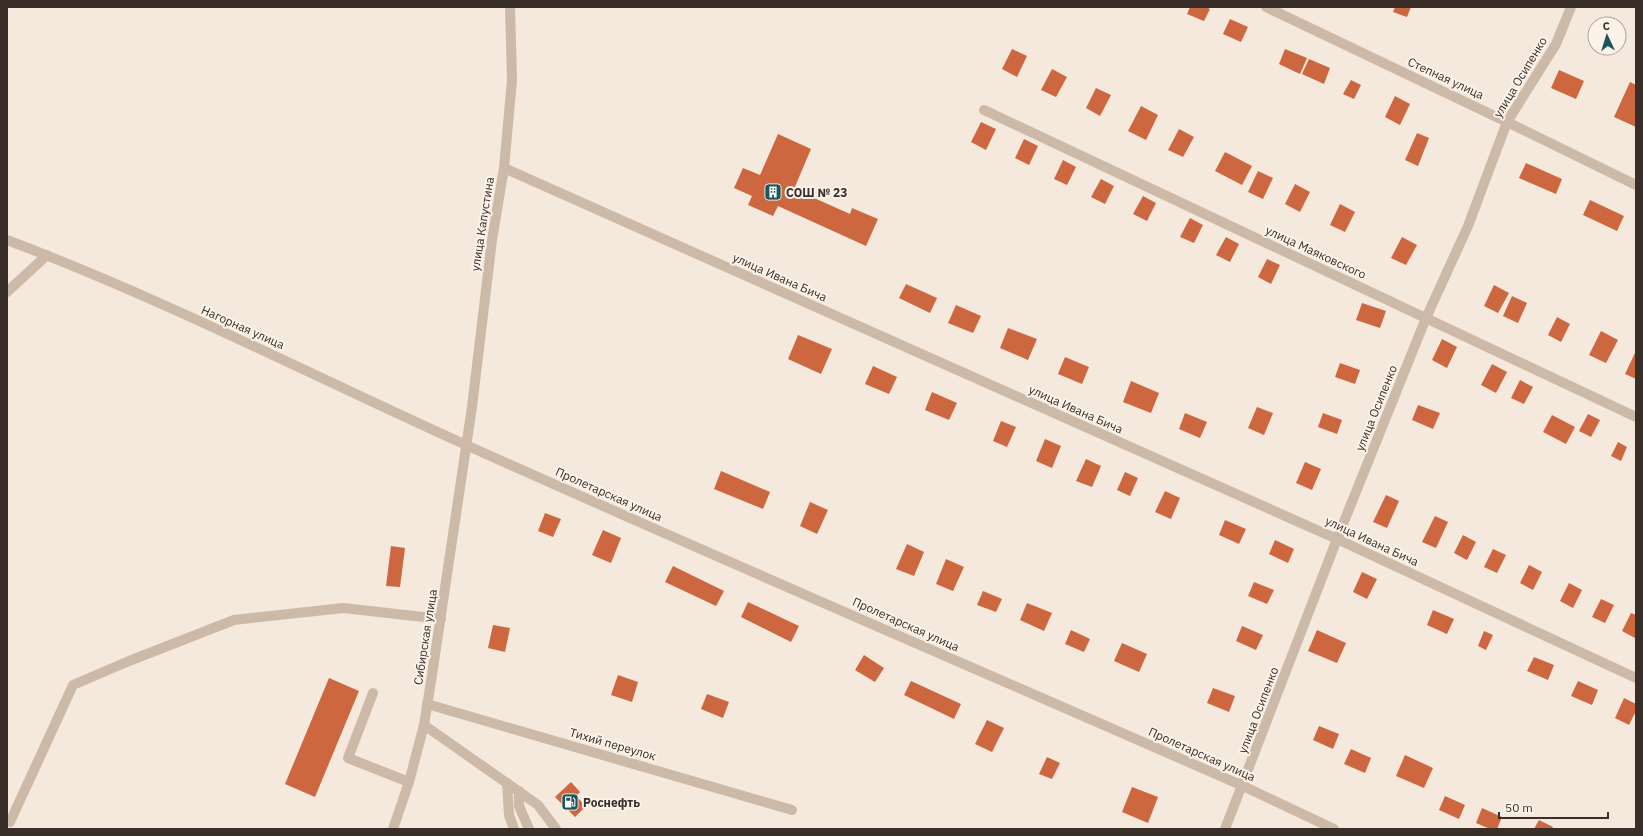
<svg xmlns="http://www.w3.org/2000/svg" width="1643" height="836" font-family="'IBM Plex Sans',sans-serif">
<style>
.building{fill:#cd6740}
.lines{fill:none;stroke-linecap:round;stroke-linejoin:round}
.minor{stroke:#cdb9a7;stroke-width:10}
.labels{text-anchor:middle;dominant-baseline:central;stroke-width:4;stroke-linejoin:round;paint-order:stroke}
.street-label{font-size:12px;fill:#392e28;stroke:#fbf3e9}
.poi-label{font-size:12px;font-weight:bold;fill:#392e28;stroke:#fbf3e9;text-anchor:start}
</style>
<rect width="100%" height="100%" fill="#f4e9dc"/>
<g class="building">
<path d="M1190 7H1206L1210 9 1204 21 1187 14Z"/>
<path d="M1395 7H1411L1407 17 1393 12Z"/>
<path d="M1230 19 1248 27 1241 42 1223 34Z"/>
<path d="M1012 49 1027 56 1017 77 1002 69Z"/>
<path d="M1285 49 1307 58 1300 74 1279 64Z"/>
<path d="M1309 59 1330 68 1324 84 1302 74Z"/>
<path d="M1052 69 1067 77 1056 97 1041 90Z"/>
<path d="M1559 70 1584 81 1576 99 1551 88Z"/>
<path d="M1351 80 1361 85 1354 99 1343 94Z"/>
<path d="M1630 82 1636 85V127L1614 117Z"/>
<path d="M1096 88 1111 95 1100 116 1086 108Z"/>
<path d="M1395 96 1410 104 1400 125 1385 117Z"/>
<path d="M1141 106 1158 115 1146 140 1128 131Z"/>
<path d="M981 122 996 129 986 150 971 142Z"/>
<path d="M1179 129 1194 137 1183 157 1168 150Z"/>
<path d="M1417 133 1429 138 1418 166 1405 160Z"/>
<path d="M778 134 811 149 794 189 850 214 852 208 878 219 866 246 778 206 773 216 748 205 752 196 734 188 743 168 760 175Z"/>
<path d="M1024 139 1038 146 1029 165 1015 158Z"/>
<path d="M1225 152 1252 166 1242 185 1215 171Z"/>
<path d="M1063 160 1076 167 1067 185 1054 179Z"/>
<path d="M1526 163 1562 179 1556 194 1519 178Z"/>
<path d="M1258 171 1273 178 1263 199 1248 192Z"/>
<path d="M1101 179 1114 186 1105 204 1091 197Z"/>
<path d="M1295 184 1310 192 1300 212 1285 204Z"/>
<path d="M1143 196 1156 203 1147 221 1133 214Z"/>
<path d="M1590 200 1624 216 1617 231 1583 215Z"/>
<path d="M1340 204 1355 212 1345 232 1330 225Z"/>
<path d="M1190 218 1203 225 1194 243 1180 237Z"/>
<path d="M1226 237 1239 244 1230 262 1216 255Z"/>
<path d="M1402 237 1417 245 1406 265 1391 258Z"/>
<path d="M1267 259 1280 265 1271 284 1258 277Z"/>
<path d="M906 284 937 298 930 313 899 298Z"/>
<path d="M1494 285 1509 293 1498 313 1484 306Z"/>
<path d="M1512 296 1527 303 1518 323 1503 316Z"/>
<path d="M1362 303 1386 311 1380 328 1356 320Z"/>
<path d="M956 305 981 316 973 333 948 323Z"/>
<path d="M1557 317 1570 324 1561 342 1548 335Z"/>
<path d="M1008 328 1037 339 1028 360 1000 348Z"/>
<path d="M1601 331 1618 340 1606 363 1589 355Z"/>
<path d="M798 335 832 349 821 374 788 359Z"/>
<path d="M1442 339 1457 347 1447 368 1432 360Z"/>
<path d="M1635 353 1636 354V379L1625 374Z"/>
<path d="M1065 357 1089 367 1082 384 1058 374Z"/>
<path d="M1340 363 1360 370 1355 384 1335 377Z"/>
<path d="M1492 364 1507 372 1496 393 1481 385Z"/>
<path d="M873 366 897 377 889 394 865 384Z"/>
<path d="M1520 380 1533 387 1524 404 1511 398Z"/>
<path d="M1131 381 1159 393 1151 413 1123 402Z"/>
<path d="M932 392 957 403 949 420 925 410Z"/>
<path d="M1418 405 1440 413 1433 429 1412 420Z"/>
<path d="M1257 407 1273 413 1264 435 1248 428Z"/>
<path d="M1185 413 1207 422 1200 438 1179 429Z"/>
<path d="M1323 413 1342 420 1337 434 1318 427Z"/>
<path d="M1588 414 1600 420 1591 437 1579 431Z"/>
<path d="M1552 415 1575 427 1566 444 1543 432Z"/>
<path d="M1001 421 1016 427 1007 447 993 441Z"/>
<path d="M1045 439 1061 446 1052 468 1036 461Z"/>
<path d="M1618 442 1627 447 1621 461 1611 456Z"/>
<path d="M1086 459 1101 466 1092 487 1076 481Z"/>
<path d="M1305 462 1321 469 1312 490 1296 483Z"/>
<path d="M721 471 770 492 763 509 714 489Z"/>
<path d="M1125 472 1138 478 1130 496 1117 490Z"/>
<path d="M1165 491 1180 498 1171 519 1155 512Z"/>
<path d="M1386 495 1399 501 1387 528 1373 522Z"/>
<path d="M810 502 828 510 817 534 800 526Z"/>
<path d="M545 513 561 519 553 537 538 531Z"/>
<path d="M1435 516 1448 522 1436 548 1422 542Z"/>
<path d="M1225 520 1246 529 1239 544 1219 535Z"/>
<path d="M603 530 621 538 611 563 592 555Z"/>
<path d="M1463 535 1476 542 1467 560 1454 553Z"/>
<path d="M1275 540 1294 549 1288 563 1269 554Z"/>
<path d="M907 544 924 552 914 576 896 569Z"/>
<path d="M391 546 405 548 400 587 386 586Z"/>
<path d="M1493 549 1506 555 1497 573 1484 567Z"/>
<path d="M946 559 964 567 953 591 936 584Z"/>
<path d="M1529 565 1542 572 1533 590 1520 583Z"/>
<path d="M673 566 724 591 716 606 665 582Z"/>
<path d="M1362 572 1377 579 1367 599 1353 592Z"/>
<path d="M1254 582 1274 590 1267 604 1248 596Z"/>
<path d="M1569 583 1582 590 1573 608 1560 601Z"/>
<path d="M983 591 1002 599 996 612 977 605Z"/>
<path d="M1601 599 1614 605 1605 623 1592 617Z"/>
<path d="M748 602 799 626 791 642 741 617Z"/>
<path d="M1027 603 1052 613 1044 631 1020 620Z"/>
<path d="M1433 610 1454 619 1447 634 1427 625Z"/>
<path d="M1631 613 1636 615 1635 638 1622 631Z"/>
<path d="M493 625 510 628 505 652 488 648Z"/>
<path d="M1242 626 1263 635 1256 650 1236 641Z"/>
<path d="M1071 630 1090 639 1084 652 1065 644Z"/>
<path d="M1317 630 1346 643 1337 663 1308 651Z"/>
<path d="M1484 631 1493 635 1486 650 1478 646Z"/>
<path d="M1122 643 1147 654 1139 672 1114 661Z"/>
<path d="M864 655 884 668 875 682 855 670Z"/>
<path d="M1534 657 1554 665 1548 680 1527 671Z"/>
<path d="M618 675 638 682 632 702 611 695Z"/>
<path d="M329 678 359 691 315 797 285 784Z"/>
<path d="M911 681 961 704 954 719 904 695Z"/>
<path d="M1578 681 1598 690 1592 705 1571 696Z"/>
<path d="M1213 688 1235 696 1229 712 1207 703Z"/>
<path d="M707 694 729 702 723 718 701 709Z"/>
<path d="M1624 698 1636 704V711L1629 725 1615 718Z"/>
<path d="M987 720 1004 728 992 752 975 744Z"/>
<path d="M1319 726 1339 734 1333 749 1313 740Z"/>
<path d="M1351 749 1371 758 1365 773 1344 764Z"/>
<path d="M1405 755 1433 768 1424 788 1396 776Z"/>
<path d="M1047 757 1060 763 1052 779 1039 774Z"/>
<path d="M571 782 580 792 576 796 586 806 575 817 555 797Z"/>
<path d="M1132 787 1158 797 1148 823 1122 812Z"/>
<path d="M1445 796 1465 805 1459 819 1439 810Z"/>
<path d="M1482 808 1502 817 1497 829H1490L1476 823Z"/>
<path d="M1539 820 1553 827 1552 829H1534Z"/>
</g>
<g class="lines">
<g class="minor">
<path d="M1266 7 1507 122 1636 185"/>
<path d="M984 110 1636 417"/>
<path d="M504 168 1337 539 1636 678"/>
<path d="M7 240C164 299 313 376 466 445 724 561 984 672 1243 786L1334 829"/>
<path d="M7 292 47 255"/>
<path d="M373 693 348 758 409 782"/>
<path d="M427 704 792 810"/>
<path d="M424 725 538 805 556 829"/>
<path d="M507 783 509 815 514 829"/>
<path d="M519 791V806L529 829"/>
<path d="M10 822 73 685 129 661 234 620 343 608 441 619"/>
<path d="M393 829 409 782 424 725 432 675 472 407 492 240 504 168 512 80 510 7"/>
<path d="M1225 829 1337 539 1426 318 1468 226 1507 122 1556 44 1571 7"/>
</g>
</g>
<defs>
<g id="building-square" transform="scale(0.9)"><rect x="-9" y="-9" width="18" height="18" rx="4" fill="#1b565d" stroke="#fbf3e9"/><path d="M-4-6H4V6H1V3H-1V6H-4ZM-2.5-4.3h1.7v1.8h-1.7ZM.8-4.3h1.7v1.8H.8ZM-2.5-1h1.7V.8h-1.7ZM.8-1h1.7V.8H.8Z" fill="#fff"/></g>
<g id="fuel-square" transform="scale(0.9)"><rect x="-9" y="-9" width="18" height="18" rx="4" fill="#1b565d" stroke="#fbf3e9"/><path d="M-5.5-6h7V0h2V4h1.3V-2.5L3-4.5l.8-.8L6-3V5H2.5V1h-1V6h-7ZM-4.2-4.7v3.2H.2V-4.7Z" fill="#fff"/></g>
</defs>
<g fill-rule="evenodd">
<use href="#building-square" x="773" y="192"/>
<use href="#fuel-square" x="570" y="802"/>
</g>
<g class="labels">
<g class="street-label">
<text transform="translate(1520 77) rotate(-59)">улица Осипенко</text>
<text transform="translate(1446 78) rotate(25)">Степная улица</text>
<text transform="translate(482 224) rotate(-81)">улица Капустина</text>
<text transform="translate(1316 252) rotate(25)">улица Маяковского</text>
<text transform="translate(780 277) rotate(24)">улица Ивана Бича</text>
<text transform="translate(243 327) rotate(24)">Нагорная улица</text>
<text transform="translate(1376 408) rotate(-68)">улица Осипенко</text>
<text transform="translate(1076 409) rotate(24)">улица Ивана Бича</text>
<text transform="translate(609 494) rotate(24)">Пролетарская улица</text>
<text transform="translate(1372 541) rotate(25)">улица Ивана Бича</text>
<text transform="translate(906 624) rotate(24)">Пролетарская улица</text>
<text transform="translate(425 637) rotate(-81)">Сибирская улица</text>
<text transform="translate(1258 710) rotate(-69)">улица Осипенко</text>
<text transform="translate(613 744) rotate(16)">Тихий переулок</text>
<text transform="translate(1202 754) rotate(24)">Пролетарская улица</text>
</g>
<g class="poi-label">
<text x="786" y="192">СОШ № 23</text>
<text x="583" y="802">Роснефть</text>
</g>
</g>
<rect width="1643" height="836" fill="none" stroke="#392e28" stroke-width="16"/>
<g transform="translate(1607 36) rotate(356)"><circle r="19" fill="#fbf3e9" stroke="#ada49c"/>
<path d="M0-3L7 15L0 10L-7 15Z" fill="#1b565d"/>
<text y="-6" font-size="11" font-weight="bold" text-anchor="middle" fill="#392e28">С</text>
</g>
<path d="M1499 812v6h109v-6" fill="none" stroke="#392e28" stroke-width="2"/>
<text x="1505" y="812" font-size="12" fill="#392e28" stroke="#fbf3e9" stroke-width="3" paint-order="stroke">50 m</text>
</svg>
